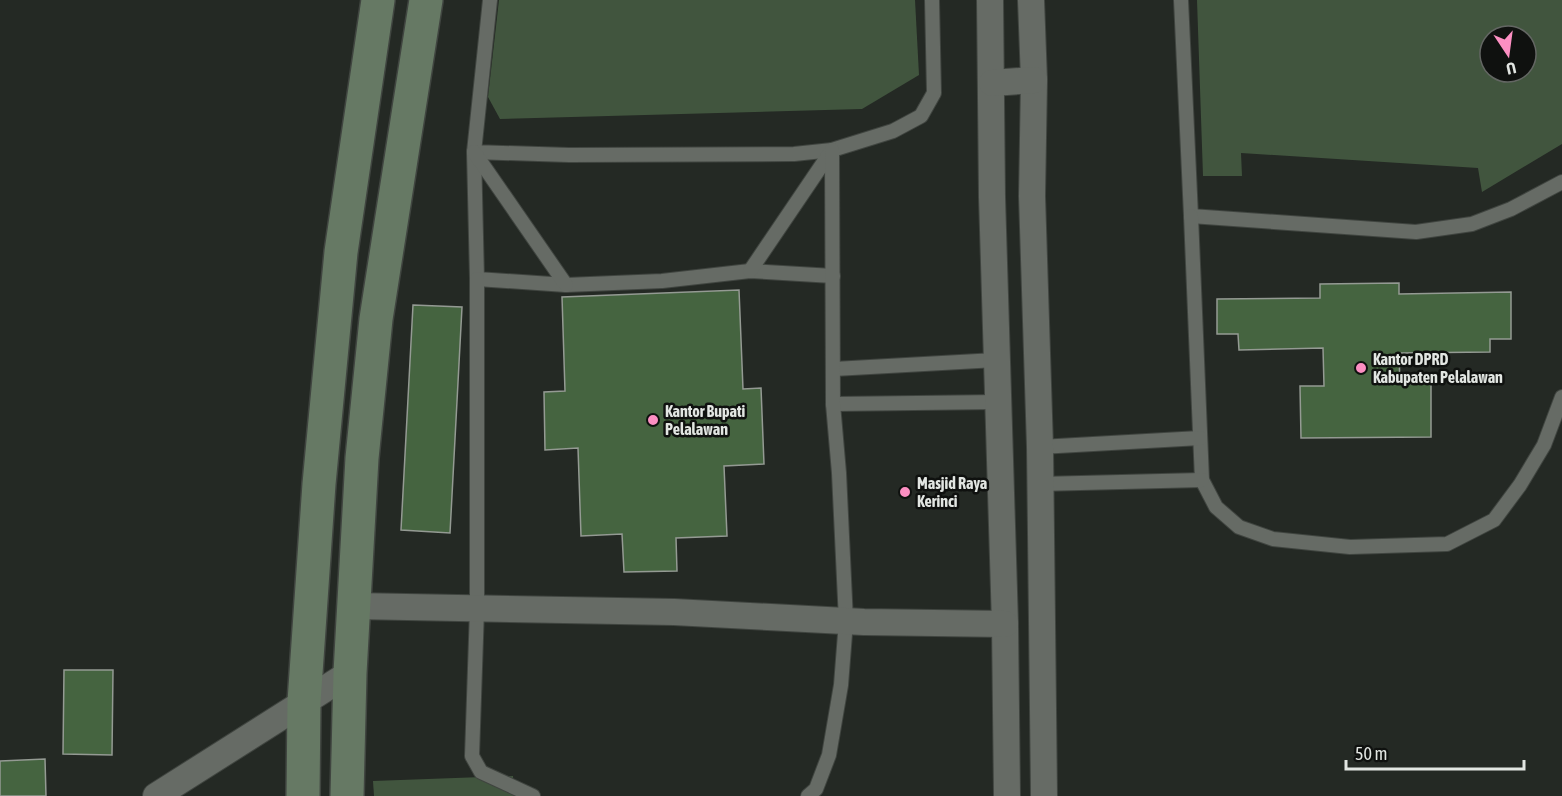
<svg xmlns="http://www.w3.org/2000/svg" width="1562" height="796" font-family="'Asap Condensed',sans-serif">
<style>
.green{fill:#41553e;fill-rule:evenodd}
.building{fill:#456440;stroke:#949a93;stroke-width:1.5}
.lines{fill:none;stroke-linecap:round;stroke-linejoin:round}
.lane-casing{stroke:#404540;stroke-width:16}
.street-casing{stroke:#404540;stroke-width:28}
.secondary-casing{stroke:#404540;stroke-width:36}
.lane{stroke:#666b65;stroke-width:14}
.street{stroke:#666b65;stroke-width:26}
.secondary{stroke:#667964;stroke-width:33}
.poi-dot{fill:#fc8fc2;stroke:#0f110f;stroke-width:2}
.labels{text-anchor:middle;dominant-baseline:central;stroke-width:5;stroke-linejoin:round;paint-order:stroke}
.poi-label{font-size:16px;font-weight:bold;fill:#e2e6e2;stroke:#0f110f;text-anchor:start}
</style>
<rect width="100%" height="100%" fill="#242924"/>
<g class="green">
<path d="M499 0H915L919 75 862 109 500 119 488 97Z"/>
<path d="M1197 0H1562V144L1482 192 1478 168 1241 153 1242 176H1203ZM1490 36H1526V72H1490Z"/>
<path d="M513 776 514 796H374L373 781Z"/>
</g>
<g class="building">
<path d="M1399 283V294L1511 292V339H1490V352L1399 353 1400 384H1431V437L1301 438 1300 386H1324L1323 348 1239 350 1238 334H1217V299L1320 298V284Z"/>
<path d="M739 290 743 389 761 388 764 464 724 466 727 536 676 538 677 571 624 572 622 534 581 536 578 448 545 450 544 392 565 391 562 297Z"/>
<path d="M413 305 462 307 450 533 401 530Z"/>
<path d="M64 670H113L112 755 63 754Z"/>
<path d="M45 759 46 796H0V761Z"/>
</g>
<g class="lines">
<g class="lane-casing">
<g id="lane">
<path d="M490 0 474 152 569 155 794 154 832 150 893 131 921 116 934 93 932 0"/>
<path d="M1181 0 1191 216 1416 232 1472 224 1511 209 1562 182"/>
<path d="M474 152 477 279 566 285 662 281 750 271 833 276"/>
<path d="M474 152 566 285"/>
<path d="M1191 216 1202 480 1216 507 1239 527 1273 539 1350 547 1447 544 1494 520 1520 485 1544 445 1562 397"/>
<path d="M750 271 832 150"/>
<path d="M477 279V609L472 756 481 772 533 796"/>
<path d="M834 369 996 360"/>
<path d="M833 404 998 402"/>
<path d="M1040 447 1200 438"/>
<path d="M1040 484 1202 480"/>
<path d="M808 796 816 789 829 755 841 685 846 621 839 473 833 404 832 150"/>
</g>
</g>
<g class="street-casing">
<g id="street">
<path d="M990 0 992 197 1005 624 1007 796"/>
<path d="M1031 0 1034 80 1032 196 1040 447 1044 796"/>
<path d="M992 83 1034 80"/>
<path d="M355 606 674 612 864 622 1005 624"/>
<path d="M156 796 350 673"/>
</g>
</g>
<g class="secondary-casing">
<g id="secondary">
<path d="M303 796 304 702 319 484 341 252 378 0"/>
<path d="M347 796 350 673 362 458 376 319 426 0"/>
</g>
</g>
<use href="#lane" class="lane"/>
<use href="#street" class="street"/>
<use href="#secondary" class="secondary"/>
</g>
<g class="poi-dot">
<circle cx="1361" cy="368" r="6"/>
<circle cx="653" cy="420" r="6"/>
<circle cx="905" cy="492" r="6"/>
</g>
<g class="labels">
<g class="poi-label">
<text x="1373" y="359">Kantor DPRD<tspan x="1373" dy="18">Kabupaten Pelalawan</tspan></text>
<text x="665" y="411">Kantor Bupati<tspan x="665" dy="18">Pelalawan</tspan></text>
<text x="917" y="483">Masjid Raya<tspan x="917" dy="18">Kerinci</tspan></text>
</g>
</g>
<g transform="translate(1508 54) rotate(167)"><circle r="28" fill="#0f110f" stroke="#636663" stroke-width="1.5"/>
<path d="M0-4.5L10 22L0 15L-10 22Z" fill="#fc8fc2"/>
<text y="-9" font-size="16" font-weight="bold" text-anchor="middle" fill="#e2e6e2">U</text>
</g>
<path d="M1346 760v9h178v-9" fill="none" stroke="#e2e6e2" stroke-width="3"/>
<text x="1355" y="760" font-size="18" fill="#e2e6e2" stroke="#0f110f" stroke-width="4.5" paint-order="stroke">50 m</text>
</svg>
